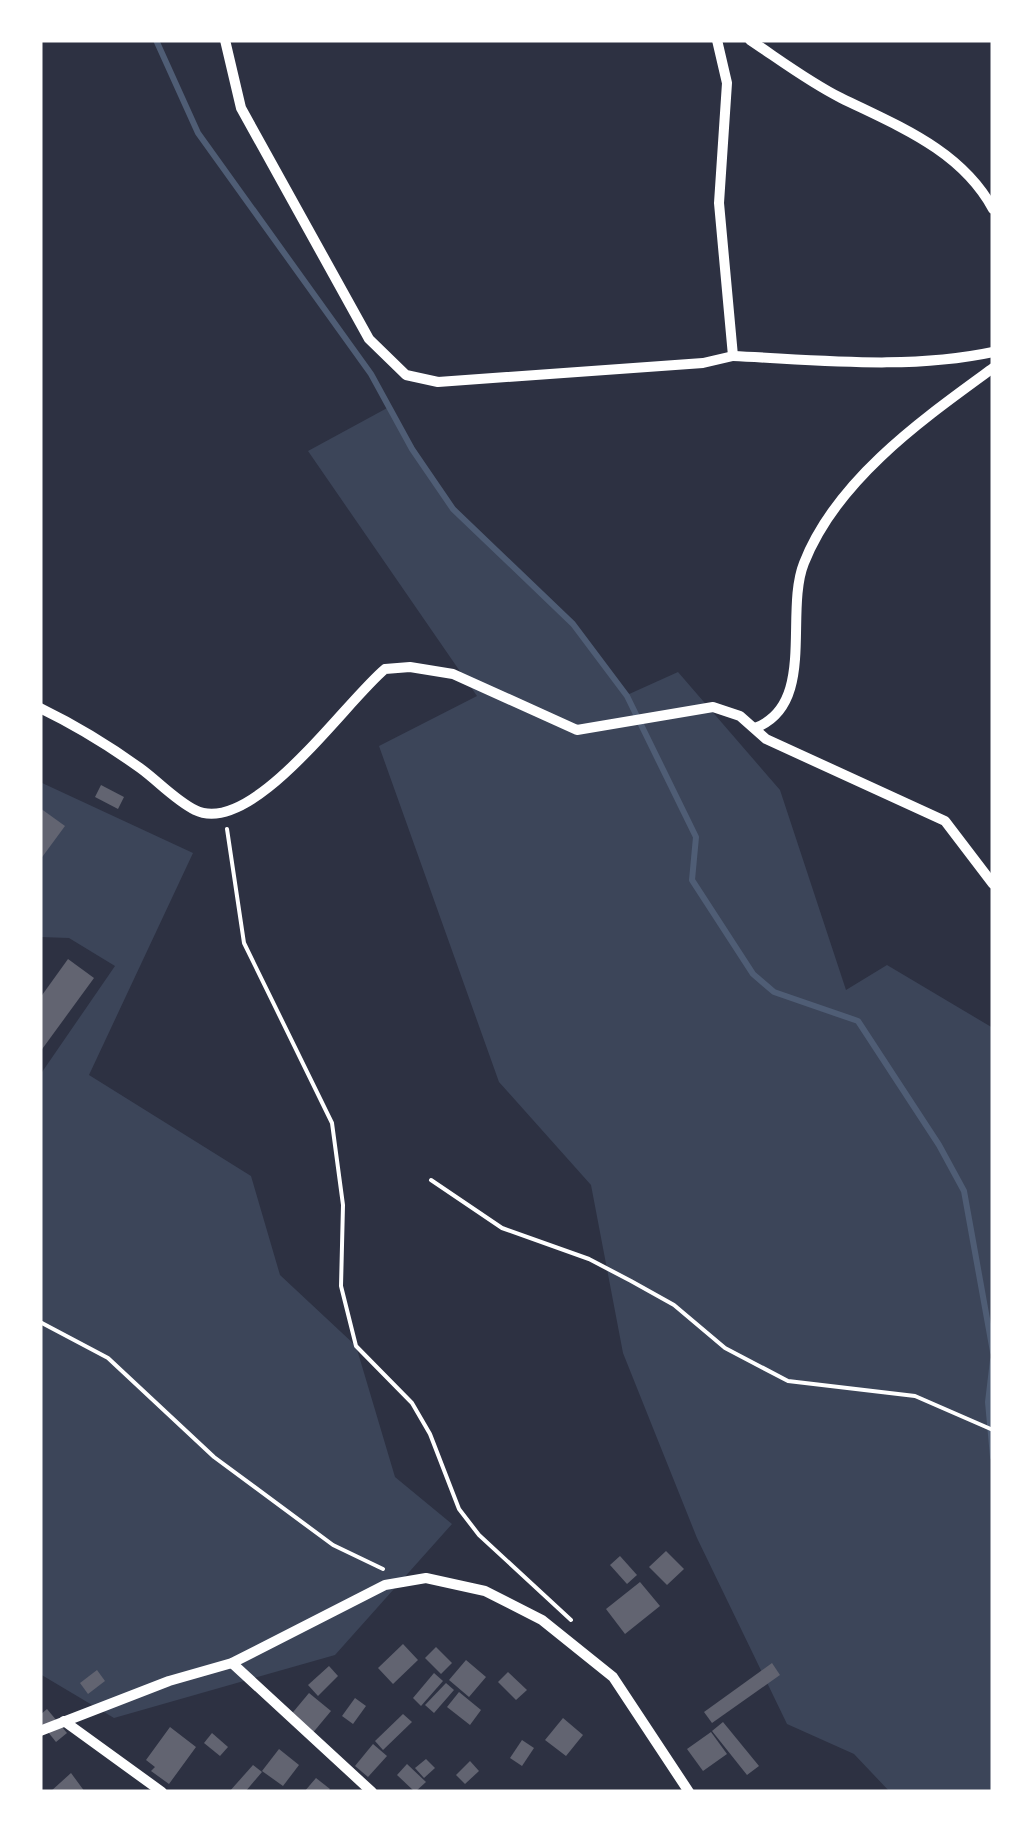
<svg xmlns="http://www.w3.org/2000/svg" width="1033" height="1832" font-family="Commissioner,sans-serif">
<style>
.green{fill:#3c4559}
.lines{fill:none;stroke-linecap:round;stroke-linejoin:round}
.stream{stroke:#4f5d75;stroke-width:6}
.building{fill:#626471}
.path{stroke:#fff;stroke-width:4}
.minor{stroke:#fff;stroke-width:10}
</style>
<rect width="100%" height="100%" fill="#2d3142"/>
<g class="green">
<path d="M389 407 453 509 573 624 627 695 678 672 780 790 846 990 887 965 993 1028V1792H890L854 1754 787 1724 697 1538 623 1353 591 1185 499 1082 379 746 477 696 308 451Z"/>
<path d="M40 782 193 853 89 1075 251 1176 280 1275 356 1346 395 1477 452 1524 335 1655 114 1718 40 1674V1075L115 966 69 938 40 937Z"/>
</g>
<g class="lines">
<g class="stream">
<path d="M156 40 198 133 371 374 412 449 453 509 573 624 627 696 696 837 692 880 753 974 774 992 858 1021 939 1145 964 1191 993 1352"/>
<path d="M993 1360 988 1402 993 1457"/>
</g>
</g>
<g class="building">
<path d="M101 785 124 797 118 809 95 797Z"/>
<path d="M40 808 65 826 40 860Z"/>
<path d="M68 959 94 978 40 1052V998Z"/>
<path d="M666 1551 684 1569 667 1585 649 1567Z"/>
<path d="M620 1556 637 1575 627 1584 610 1565Z"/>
<path d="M640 1582 660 1606 625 1634 606 1609Z"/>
<path d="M403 1644 418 1660 393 1684 378 1668Z"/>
<path d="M436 1647 452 1663 441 1674 425 1658Z"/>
<path d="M466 1660 486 1677 469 1697 449 1680Z"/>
<path d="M772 1663 780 1675 712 1723 704 1712Z"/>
<path d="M329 1666 338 1676 318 1696 308 1685Z"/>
<path d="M97 1670 105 1681 88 1694 80 1683Z"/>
<path d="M508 1672 527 1690 516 1700 498 1682Z"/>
<path d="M434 1673 443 1681 421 1706 413 1698Z"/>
<path d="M446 1683 454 1690 434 1713 425 1705Z"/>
<path d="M459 1692 481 1710 470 1725 447 1707Z"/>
<path d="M309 1693 331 1711 311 1735 289 1717Z"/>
<path d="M355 1698 366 1706 353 1724 342 1716Z"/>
<path d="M47 1709 67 1733 56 1742 40 1722V1715Z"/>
<path d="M403 1714 412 1722 383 1750 375 1741Z"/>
<path d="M563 1718 583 1735 566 1756 545 1740Z"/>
<path d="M723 1722 759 1766 747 1775 712 1731Z"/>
<path d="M170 1727 196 1747 169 1784 151 1771 155 1767 146 1760Z"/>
<path d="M711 1732 727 1754 703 1771 687 1749Z"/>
<path d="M212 1733 228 1747 220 1756 204 1743Z"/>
<path d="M522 1740 534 1748 522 1766 510 1758Z"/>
<path d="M373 1744 387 1756 368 1777 355 1766Z"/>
<path d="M279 1749 299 1765 283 1786 262 1771Z"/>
<path d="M426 1759 435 1768 424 1778 415 1768Z"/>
<path d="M470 1761 479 1771 465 1784 456 1775Z"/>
<path d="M407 1764 426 1782 415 1792 397 1775Z"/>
<path d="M253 1765 262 1772 245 1792H229Z"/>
<path d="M71 1773 85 1792H50Z"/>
<path d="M316 1778 330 1789 327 1792H304Z"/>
</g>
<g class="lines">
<g class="path">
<path d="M227 829 244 943 332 1123 343 1205 341 1286 356 1346 412 1403 430 1434 459 1509 479 1535 571 1620"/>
<path d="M431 1180 502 1228 589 1259 631 1281 674 1305 725 1348 788 1381 915 1396 993 1430"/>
<path d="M40 1322 108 1358 214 1457 333 1545 383 1569"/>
</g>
<g class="minor">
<path d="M225 40 241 108 369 339 406 375 438 382 703 363 733 356 719 203 727 83 717 40"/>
<path d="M750 40C780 60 809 82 841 98 898 126 961 150 993 209"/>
<path d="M733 356C820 360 908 370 993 352"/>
<path d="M40 708C75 725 108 745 140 768 158 781 175 800 195 810 252 838 345 702 385 669L410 667 453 674 577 730 713 707 740 716 766 739 945 821 993 884"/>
<path d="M755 728C817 705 784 613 804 563 837 479 923 419 993 368"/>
<path d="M232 1663 372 1792"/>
<path d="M64 1721 162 1792"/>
<path d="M40 1731 169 1681 232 1663 385 1585 426 1578 485 1591 542 1620 613 1677 689 1792"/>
</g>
</g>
<rect width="1033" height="1832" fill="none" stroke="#ffffff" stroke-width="85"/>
</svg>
